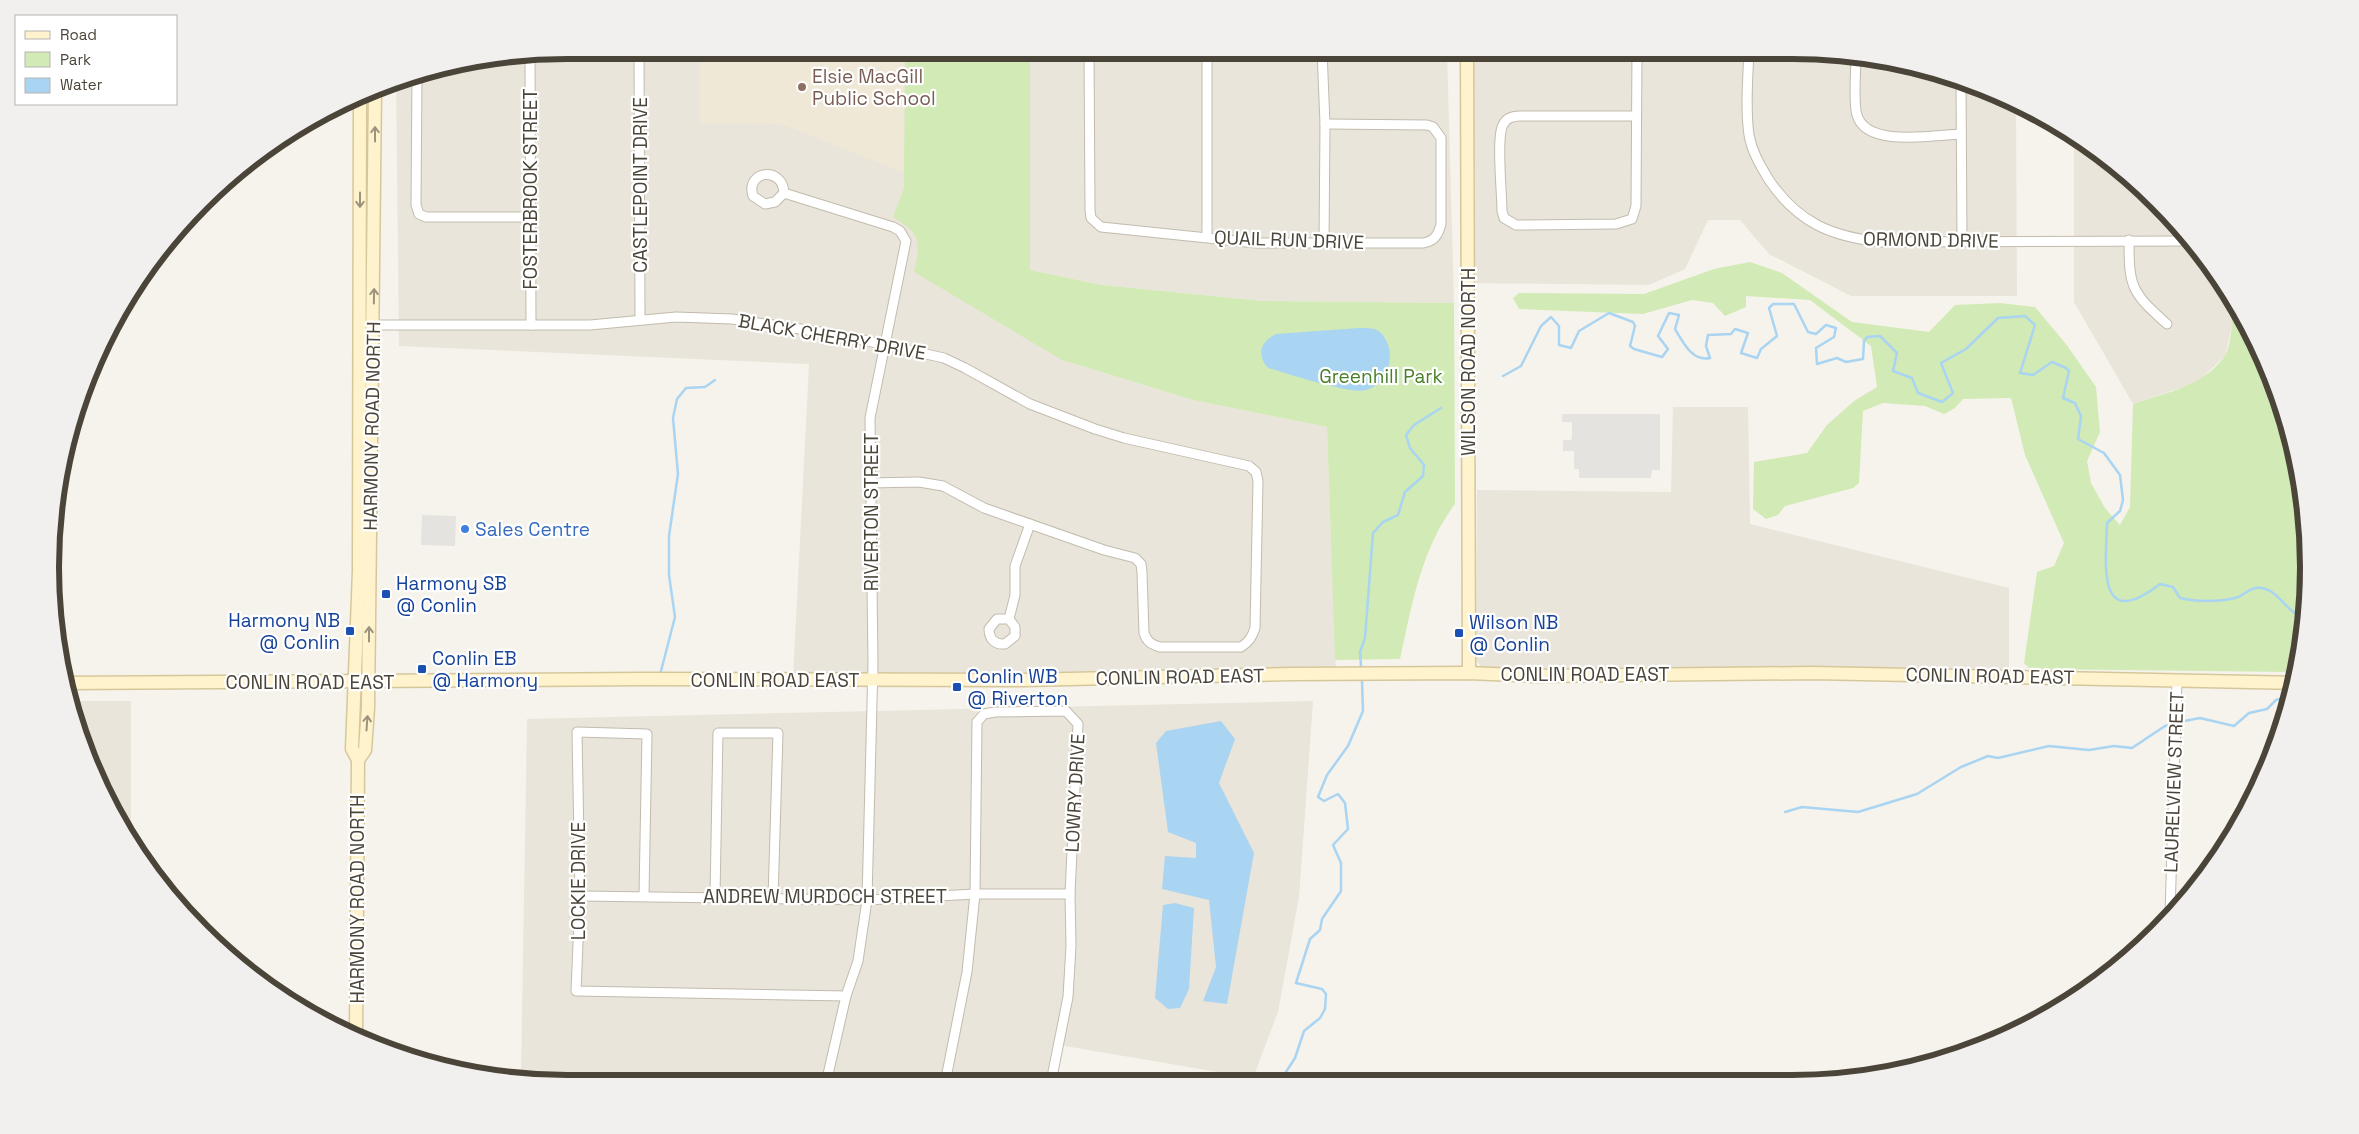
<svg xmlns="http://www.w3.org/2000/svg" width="2359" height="1134" font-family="'Space Grotesk',sans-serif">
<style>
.residential{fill:#eae5da}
.education{fill:#efe8d6}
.green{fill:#d2eab5}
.parking{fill:#e5e3e0}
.water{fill:#a9d4f2}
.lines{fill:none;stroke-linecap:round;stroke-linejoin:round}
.stream{stroke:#a9d4f2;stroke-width:2.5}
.street-casing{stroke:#c2bbae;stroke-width:11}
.secondary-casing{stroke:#d6c79b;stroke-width:15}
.street{stroke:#fff;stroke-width:9}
.secondary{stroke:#fff3cd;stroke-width:12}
.oneway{stroke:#9c937c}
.education-dot{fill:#8d6e63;stroke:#fff;stroke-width:2}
.shop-dot{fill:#3f7fe0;stroke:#fff;stroke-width:2}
.transit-dot{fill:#1a4fb4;stroke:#fff;stroke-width:2}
.labels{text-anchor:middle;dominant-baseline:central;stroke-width:4.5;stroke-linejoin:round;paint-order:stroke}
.education-label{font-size:19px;fill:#785e54;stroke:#fff;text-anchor:start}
.street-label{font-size:19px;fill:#4b4439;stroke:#fff}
.park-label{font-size:19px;fill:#4a7f2a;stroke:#fff}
.shop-label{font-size:19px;fill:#366cbe;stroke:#fff;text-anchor:start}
.transit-label{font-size:19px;fill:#164399;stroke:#fff;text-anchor:start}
.rim{fill:none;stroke:#4b4439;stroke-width:6}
</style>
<rect width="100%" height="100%" fill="#f6f3ec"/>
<g class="residential">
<path d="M567 50H1447L1454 303 1262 301 1102 285 1030 270 1062 360 1193 400 1327 427 1336 674 793 678 809 364 399 346 396 80 466 60Z"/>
<path d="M1460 50H1792L1893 60 1990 89 2016 104 2017 296H1851L1769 254 1740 220H1708L1685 269 1649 285 1468 283Z"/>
<path d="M2074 135 2158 202 2222 280 2233 300V321L2225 356 2197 382 2133 404 2074 302Z"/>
<path d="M1673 407H1748L1750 524 2009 588V676H1535L1483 668 1476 661 1477 490 1671 492Z"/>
<path d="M70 701H131V841L103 796 77 733Z"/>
<path d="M1313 701 1299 897 1278 1012 1253 1078 1059 1045 1050 1082 567 1084 521 1079 527 719Z"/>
</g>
<path class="education" d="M700 50H905L904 173 782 124 700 123Z"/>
<g class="green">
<path d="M905 50H1030V270L1102 285 1262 301 1454 303 1455 504C1421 549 1412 605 1400 659L1335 660 1327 427 1193 400 1062 360 914 272C921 242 921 234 893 217L904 188Z"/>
<path d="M1750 262 1782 273 1852 322 1929 332 1955 305 2000 303 2035 307 2066 344 2096 387 2100 432 2087 461 2091 483 2105 508 2120 525 2130 507 2133 404C2165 393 2203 386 2224 357 2232 346 2233 314 2233 300L2270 369 2299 466 2309 567 2298 672 2030 669 2024 663 2037 572 2054 566 2064 543 2025 455 2011 398 1963 399 1955 408 1944 414 1925 406 1883 403 1863 411 1859 483 1853 488 1785 506 1778 515 1766 519 1753 509 1754 462 1807 453 1827 425 1854 401 1877 387 1871 346 1810 300 1746 296V307L1725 316 1713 303 1692 300 1643 314 1519 309 1513 298 1519 293 1644 294 1714 269Z"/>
</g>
<g class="parking">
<path d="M1562 414H1660V470H1652L1651 478H1579V469H1574V451H1563V440H1571L1572 437V422H1562Z"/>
<path d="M422 515 456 516 455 546 421 545Z"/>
</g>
<g class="water">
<path d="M1359 328C1366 328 1376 327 1381 333 1398 351 1389 384 1366 390 1350 395 1287 373 1268 368 1256 354 1261 341 1276 334Z"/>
<path d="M1221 721 1235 739 1219 783 1254 853 1227 1004 1203 1001 1216 967 1209 900 1162 889 1165 856 1196 858V843L1168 832 1156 743 1166 731Z"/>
<path d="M1175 903 1194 908 1189 989 1180 1008 1168 1009 1155 998 1163 905Z"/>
</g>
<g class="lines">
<g class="stream">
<path d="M1503 376 1521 366 1541 326 1551 317 1559 326V345L1571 348 1579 331 1609 313 1633 322 1635 326 1630 346 1634 349 1662 357 1668 349 1658 336 1669 313 1679 315 1675 329C1683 342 1692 362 1710 358L1706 346 1708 335 1731 334 1735 329 1748 333 1741 353 1757 358 1761 349 1777 336 1769 308 1773 304H1794L1808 332 1816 334 1826 325 1836 328 1834 337 1816 348 1817 364 1837 358 1846 362 1863 359 1864 341 1867 337 1880 336 1897 353 1893 371 1912 378 1918 393 1942 402 1953 393 1941 363 1966 349 1998 318 2025 316 2035 325 2020 373 2033 375 2052 362 2066 368 2069 371 2063 398 2075 403 2081 416 2078 439 2104 453 2120 475 2123 500 2120 511 2107 523C2106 565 2096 633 2160 584L2173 587 2180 598C2196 602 2219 602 2235 598 2242 597 2248 589 2256 588 2277 585 2285 613 2304 617"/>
<path d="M1361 666 1360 652 1365 638 1373 533 1383 522 1398 515 1405 492 1423 476 1424 465 1410 448 1406 435 1414 425 1441 408"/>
<path d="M661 671 675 617 669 575V536L678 474 673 418 677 399 686 388 705 387 715 380"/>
<path d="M2294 677 2301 617"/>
<path d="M2179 722 2200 718 2234 726 2249 713 2267 709 2276 700 2288 697 2289 691"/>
<path d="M1785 812 1802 807 1858 812 1917 794 1961 767 1988 756 1998 758 2049 746 2089 750 2114 746 2132 748 2165 726 2174 724"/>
<path d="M1287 1082 1284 1075 1295 1058 1304 1031 1320 1018 1325 1009 1326 994 1322 989 1296 983 1310 939 1320 930 1322 919 1341 891V863L1333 845 1348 829 1345 803 1338 794 1324 801 1318 797 1327 775 1348 746 1363 711 1362 682"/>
</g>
<g class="street-casing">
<g id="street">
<path d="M639 50 640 320"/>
<path d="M1089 50 1090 210 1091 218 1101 227 1256 243H1423C1434 241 1438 236 1441 224V138L1433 127 1427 125 1325 124"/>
<path d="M1207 50V237"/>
<path d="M1322 50 1325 124 1324 243"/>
<path d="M1749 50C1748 78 1745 107 1749 135 1752 152 1760 165 1769 180 1798 223 1832 237 1882 242L2190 241"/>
<path d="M530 54 531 325"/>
<path d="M1856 56C1856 71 1853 103 1857 115 1866 148 1934 135 1961 134"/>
<path d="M417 73 416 205 419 214 426 217H530"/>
<path d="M1961 81 1962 241"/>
<path d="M1636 116H1520C1513 116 1506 118 1503 125 1496 137 1502 193 1502 211L1504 218 1516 225 1616 224 1632 219 1636 206 1637 50"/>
<path d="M784 193 775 202 765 204 753 196C745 170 783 166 784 193L893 227 900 231 906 241 870 418 873 664 867 900 858 961 846 996 826 1083"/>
<path d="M2129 240C2129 287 2131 292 2167 324"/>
<path d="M373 325H590L676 317 732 319 841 335 944 358 965 368 1030 404 1095 429 1124 438 1249 466 1256 472 1258 481 1255 628C1252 637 1249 642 1241 647H1160C1151 644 1147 642 1144 633L1142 572 1141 564 1135 558 1104 550 984 508 943 486 919 482 870 483"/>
<path d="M1009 619 1015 627V636L1005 644C995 645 989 639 989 629L997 619H1009L1015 595V566L1030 524"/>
<path d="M644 895 647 734 577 732 580 896 576 991 846 996"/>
<path d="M580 896 867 900 975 894H1070"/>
<path d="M715 896 718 733H778L773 899"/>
<path d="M2170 914 2177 680"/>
<path d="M945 1083 967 972 975 894 977 722 984 714 995 712 1066 711 1078 724 1070 894 1071 946 1068 997 1051 1082"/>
</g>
</g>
<g class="secondary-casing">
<g id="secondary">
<path d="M1467 50 1469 673"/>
<path d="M66 683 642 679 1024 680 1292 674 1469 673 1535 676 1813 673 2295 683"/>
<path d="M358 760 365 750 368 708 375 89"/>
<path d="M356 1037 358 760 352 749 359 571 360 96"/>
</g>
</g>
<use href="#street" class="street"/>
<use href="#secondary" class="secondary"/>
</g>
<defs><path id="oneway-shaft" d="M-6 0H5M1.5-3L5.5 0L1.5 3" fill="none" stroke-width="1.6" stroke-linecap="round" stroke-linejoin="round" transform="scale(1.25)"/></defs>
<g class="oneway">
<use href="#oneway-shaft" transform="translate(375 134) rotate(-90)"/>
<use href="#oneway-shaft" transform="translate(360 200) rotate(90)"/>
<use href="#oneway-shaft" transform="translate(374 296) rotate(-89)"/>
<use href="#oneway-shaft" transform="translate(369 634) rotate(-90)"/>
<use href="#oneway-shaft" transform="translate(367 723) rotate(-86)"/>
</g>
<circle class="education-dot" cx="802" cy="87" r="5"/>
<circle class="shop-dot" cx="465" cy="529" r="5"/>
<g class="transit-dot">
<rect x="381" y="589" width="10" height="10" rx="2.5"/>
<rect x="345" y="626" width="10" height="10" rx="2.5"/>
<rect x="1454" y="628" width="10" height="10" rx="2.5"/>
<rect x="417" y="664" width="10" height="10" rx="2.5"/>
<rect x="952" y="682" width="10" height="10" rx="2.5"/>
</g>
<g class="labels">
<g class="education-label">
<text x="812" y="76">Elsie MacGill<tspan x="812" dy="22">Public School</tspan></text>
</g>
<g class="street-label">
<text transform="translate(640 185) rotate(-90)">CASTLEPOINT DRIVE</text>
<text transform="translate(530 189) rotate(-90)">FOSTERBROOK STREET</text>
<text transform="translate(1289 240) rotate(2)">QUAIL RUN DRIVE</text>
<text transform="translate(1931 240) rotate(1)">ORMOND DRIVE</text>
<text transform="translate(832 337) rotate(10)">BLACK CHERRY DRIVE</text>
<text transform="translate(1468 362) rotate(-90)">WILSON ROAD NORTH</text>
<text transform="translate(372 426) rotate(-89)">HARMONY ROAD NORTH</text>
<text transform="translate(871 512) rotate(-90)">RIVERTON STREET</text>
<text x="1585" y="674">CONLIN ROAD EAST</text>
<text transform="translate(1990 676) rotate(1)">CONLIN ROAD EAST</text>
<text transform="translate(1180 677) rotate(-1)">CONLIN ROAD EAST</text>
<text x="775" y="680">CONLIN ROAD EAST</text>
<text x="310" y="682">CONLIN ROAD EAST</text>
<text transform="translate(2174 782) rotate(-88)">LAURELVIEW STREET</text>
<text transform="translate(1075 793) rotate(-87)">LOWRY DRIVE</text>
<text transform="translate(578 881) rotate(-90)">LOCKIE DRIVE</text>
<text x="825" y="896">ANDREW MURDOCH STREET</text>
<text transform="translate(357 899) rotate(-90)">HARMONY ROAD NORTH</text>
</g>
<g class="park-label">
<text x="1381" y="376">Greenhill Park</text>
</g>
<g class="shop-label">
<text x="475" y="529">Sales Centre</text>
</g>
<g class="transit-label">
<text x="396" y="583">Harmony SB<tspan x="396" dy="22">@ Conlin</tspan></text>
<text x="340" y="620" text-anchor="end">Harmony NB<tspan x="340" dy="22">@ Conlin</tspan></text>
<text x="1469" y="622">Wilson NB<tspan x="1469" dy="22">@ Conlin</tspan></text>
<text x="432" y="658">Conlin EB<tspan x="432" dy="22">@ Harmony</tspan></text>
<text x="967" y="676">Conlin WB<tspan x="967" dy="22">@ Riverton</tspan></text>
</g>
</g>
<path d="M0 0H2359V1134H0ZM567 59H1792A508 508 0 0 1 2300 567V567A508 508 0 0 1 1792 1075H567A508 508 0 0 1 59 567V567A508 508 0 0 1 567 59Z" fill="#f1f0ef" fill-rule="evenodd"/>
<path class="rim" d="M567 59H1792A508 508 0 0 1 2300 567V567A508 508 0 0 1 1792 1075H567A508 508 0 0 1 59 567V567A508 508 0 0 1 567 59Z"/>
<rect x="15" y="15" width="162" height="90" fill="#ffffff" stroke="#b7b4b0"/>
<rect x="25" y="31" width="25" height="8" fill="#fff3cd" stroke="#b7b4b0"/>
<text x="60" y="40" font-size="15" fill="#4b4439">Road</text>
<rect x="25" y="52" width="25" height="15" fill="#d2eab5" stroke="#b7b4b0"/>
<text x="60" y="65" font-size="15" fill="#4b4439">Park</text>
<rect x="25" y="78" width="25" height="15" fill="#a9d4f2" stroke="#b7b4b0"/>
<text x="60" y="90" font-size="15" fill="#4b4439">Water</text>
</svg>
